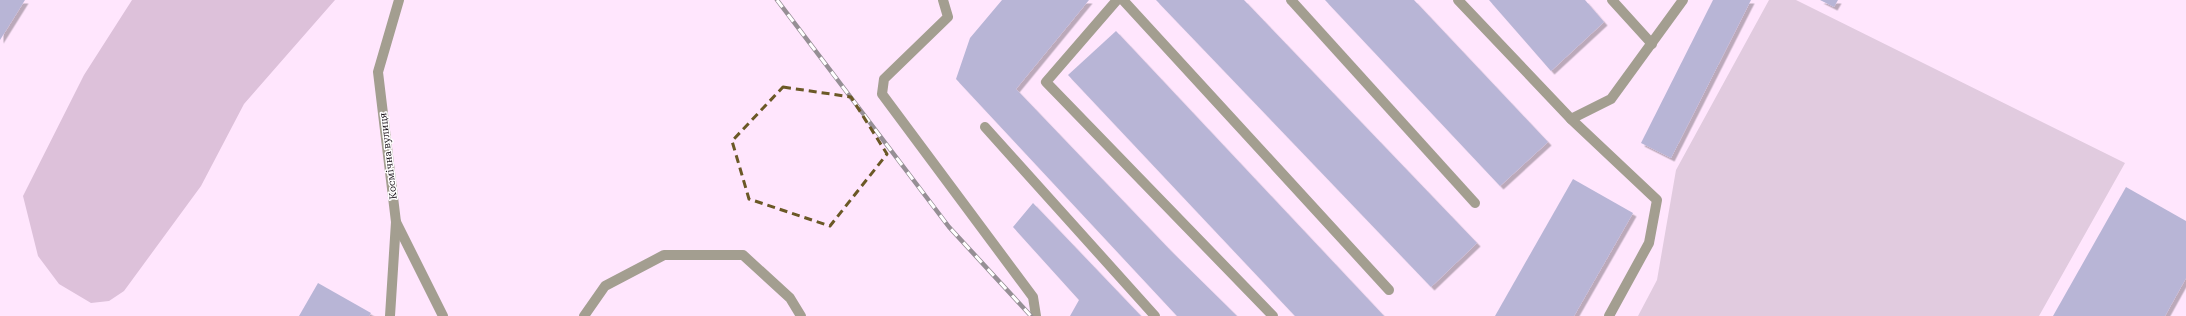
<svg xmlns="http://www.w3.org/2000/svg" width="2186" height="316" font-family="'Roboto Serif',serif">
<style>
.built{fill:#ffe6fd}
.green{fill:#e1cbdf}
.forest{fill:#ddc1da}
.building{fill:#b8b5d6;filter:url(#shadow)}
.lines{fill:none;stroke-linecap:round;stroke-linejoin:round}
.service{stroke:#a39e90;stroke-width:10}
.minor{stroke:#a39e90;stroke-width:10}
.rail-casing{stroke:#968f95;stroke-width:4.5}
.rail{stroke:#fff;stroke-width:3;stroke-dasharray:9;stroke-linecap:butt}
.marked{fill:none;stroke:#6b5826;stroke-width:3;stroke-dasharray:8 5;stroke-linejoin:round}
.labels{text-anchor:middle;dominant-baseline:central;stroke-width:3;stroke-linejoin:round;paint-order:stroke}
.street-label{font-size:10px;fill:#1c141c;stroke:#fff}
</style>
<defs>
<filter id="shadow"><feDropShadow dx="3.5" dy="3.5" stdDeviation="0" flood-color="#0004"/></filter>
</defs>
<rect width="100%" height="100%" fill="#fef9fd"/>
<rect class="built" x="0" y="0" width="2186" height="316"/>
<path class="green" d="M1769 0H1796L2125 163 2039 316H1638L1657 280 1676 170Z"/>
<path class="forest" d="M132 0H335L244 104 201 186 124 291 109 301 91 303 59 284 38 256 23 196 84 75Z"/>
<g class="building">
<path d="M0 0H25L0 40Z"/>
<path d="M1002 0H1089L1016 89 1171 251 1237 316H1177L956 79 970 38Z"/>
<path d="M1156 0H1244L1477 243 1431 287Z"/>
<path d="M1325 0H1414L1548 142 1500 186Z"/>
<path d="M1489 0H1585L1604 22 1551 71Z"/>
<path d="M1713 0H1751L1671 158 1641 143Z"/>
<path d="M1820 0H1838L1834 7Z"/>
<path d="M1116 31 1384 316H1295L1068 75Z"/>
<path d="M1573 179 1633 213 1574 316H1495Z"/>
<path d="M2126 187 2186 221V278L2165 316H2053Z"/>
<path d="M1033 203 1141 316H1070L1079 300 1013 227Z"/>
<path d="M318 283 371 313 369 316H299Z"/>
</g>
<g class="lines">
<g class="service">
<path d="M943 0 948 17 884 79 882 94 1033 297 1036 316"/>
<path d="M1117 0 1046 82 1273 316"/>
<path d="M1123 0 1389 290"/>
<path d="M1291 0 1475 203"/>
<path d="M1458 0 1571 119 1611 99 1683 0"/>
<path d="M1612 0 1652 44"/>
<path d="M1571 119 1657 200 1649 243 1609 316"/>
<path d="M985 127 1155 316"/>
<path d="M396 222 443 316"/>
<path d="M584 316 605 286 664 255H743L790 298 801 316"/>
</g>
<path class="minor" d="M390 316 396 222 378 72 399 0"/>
<g class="rail-casing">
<path id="rail" d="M777 0 949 227 1031 316"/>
</g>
<use href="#rail" class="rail"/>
</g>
<path class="marked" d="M783 87 851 97 887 154 830 226 749 199 732 141Z"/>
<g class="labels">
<g class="street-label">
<text transform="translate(388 156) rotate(-97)">Космічна вулиця</text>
</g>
</g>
</svg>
